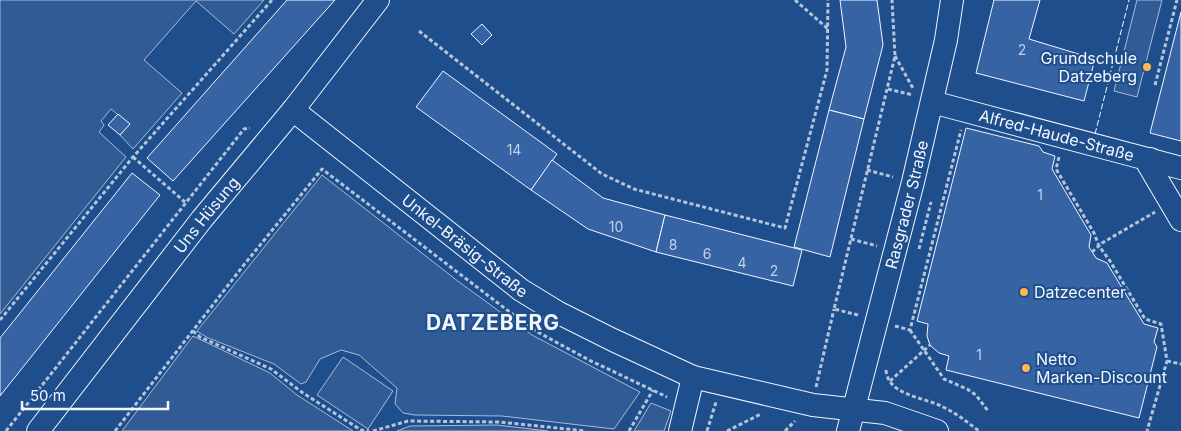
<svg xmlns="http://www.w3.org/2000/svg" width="1181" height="431" font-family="Inter,sans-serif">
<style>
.green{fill:#305b95;stroke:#a8bbd7}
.building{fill:#3563a3;stroke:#f2f6ff}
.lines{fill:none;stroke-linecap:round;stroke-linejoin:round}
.minor-casing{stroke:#f2f6ff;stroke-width:24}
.path{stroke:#b3c4dc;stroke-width:3;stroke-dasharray:4 2.5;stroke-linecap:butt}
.minor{stroke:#1f4e8c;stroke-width:22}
.fence{stroke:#f2f6ff;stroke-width:1;stroke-dasharray:6 2.5;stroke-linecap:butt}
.poi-dot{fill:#ffb74d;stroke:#1f4e8c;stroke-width:2}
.labels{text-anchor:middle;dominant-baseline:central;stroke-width:4;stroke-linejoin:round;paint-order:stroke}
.number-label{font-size:14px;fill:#c3d1e8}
.poi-label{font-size:16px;fill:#f2f6ff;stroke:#1f4e8c;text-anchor:start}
.street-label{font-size:16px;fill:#f2f6ff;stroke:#1f4e8c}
.district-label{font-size:21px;font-weight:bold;letter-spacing:1px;fill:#f2f6ff;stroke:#1f4e8c}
</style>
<rect width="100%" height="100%" fill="#1f4e8c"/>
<g class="green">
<path d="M0 0H264L234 34 196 1 144 60 182 93 133 149 120 135 129 124 111 109 101 121 104 125 99 132 126 157 0 314Z"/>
<path d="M1137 0H1162L1137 97 1114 91Z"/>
<path d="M322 175 459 282 532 335 640 392 614 429 502 416 415 415 403 413 395 404 397 388 359 355 341 350 320 359 306 382 301 384 274 364 206 337 197 331Z"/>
<path d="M193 336 270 373 297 395 353 431H122Z"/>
<path d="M343 357 393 391 368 429 317 395Z"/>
<path d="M651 403 671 411 664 431H634Z"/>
<path d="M497 425 548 431H397L410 426Z"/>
</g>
<g class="building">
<path d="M287 0H335L173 181 147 158Z"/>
<path d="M840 0H877L883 45 864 119 829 110 846 47Z"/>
<path d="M994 0H1040L1029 39 1095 59 1084 101 976 73Z"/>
<path d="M1181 12V141L1150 133Z"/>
<path d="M482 24 492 35 482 45 471 34Z"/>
<path d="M443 71 557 154 531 190 416 107Z"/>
<path d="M829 110 864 119 830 257 794 247Z"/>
<path d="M118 114 130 124 120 135 108 125Z"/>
<path d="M966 128 1039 146 1043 152 1055 156 1052 169 1091 235 1089 247 1096 258 1107 263 1144 324 1158 328 1154 342 1157 347 1139 418 946 370 949 356 939 353 930 345 927 336 928 324 917 321Z"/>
<path d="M552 160 603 198 665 215 656 252 588 229 531 190Z"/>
<path d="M132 173 160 195 0 396V338Z"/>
<path d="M665 215 802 250 793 286 656 252Z"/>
</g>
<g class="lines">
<g class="minor-casing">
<g id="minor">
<path id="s1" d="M932 102 1181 168"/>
<path id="s2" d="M293 110 521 290 557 312 613 340 693 377 813 405 885 413 937 431"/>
<path d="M1150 159 1148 164 1181 220"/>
<path id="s3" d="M38 431 202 219 293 110 378 0"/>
<path d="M680 431 693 377"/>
<path id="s4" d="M848 431 913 182 946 40 952 0"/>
</g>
</g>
<g class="path">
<path d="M795 0 828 29"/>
<path d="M419 31 602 174 634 189 785 228 827 70 828 0"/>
<path d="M895 56 914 90"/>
<path d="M1155 85 1177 0"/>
<path d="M888 89 913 95"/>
<path d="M133 157 185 202"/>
<path d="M1059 157 1056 169 1094 233 1099 246 1110 261 1145 319 1161 324 1167 361 1147 431"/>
<path d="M867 170 893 177"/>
<path d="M851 239 877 246"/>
<path d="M919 249 931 202"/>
<path d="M1092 252 1102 243 1155 212"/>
<path d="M858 315 834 309 895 56 892 0"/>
<path d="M0 320 133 157 272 0"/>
<path d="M895 326 910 330 961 130"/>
<path d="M910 330 944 379 967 389 976 395 988 411"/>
<path d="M193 331 200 337 271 369 303 393 361 430 369 431"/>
<path d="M1167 361 1181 364"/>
<path d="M886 370C888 396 925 397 943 407 956 413 967 422 979 431"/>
<path d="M890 381 930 345"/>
<path d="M816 387 834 309"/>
<path d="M6 431 244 129 250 128"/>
<path d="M115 431 243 266 322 169 532 329 589 360 667 397"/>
<path d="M373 431 408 421 499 422 586 431"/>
<path d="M629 431 653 390"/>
<path d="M707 431 716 402"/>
<path d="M727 431 761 414"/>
<path d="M785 431 795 421"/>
</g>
<use href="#minor" class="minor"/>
<path class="fence" d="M1095 134 1129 0"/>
</g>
<g class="poi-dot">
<circle cx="1147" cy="67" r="5"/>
<circle cx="1024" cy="292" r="5"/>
<circle cx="1026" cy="368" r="5"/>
</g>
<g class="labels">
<g class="number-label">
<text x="1022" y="49">2</text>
<text x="514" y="149">14</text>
<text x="1040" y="194">1</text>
<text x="616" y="226">10</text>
<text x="673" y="244">8</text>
<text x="707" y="253">6</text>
<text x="742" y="262">4</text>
<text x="774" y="270">2</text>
<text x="979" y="354">1</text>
</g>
<g class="poi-label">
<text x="1137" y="58" text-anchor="end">Grundschule<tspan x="1137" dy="18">Datzeberg</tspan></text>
<text x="1034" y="292">Datzecenter</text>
<text x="1036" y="359">Netto<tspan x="1036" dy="18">Marken-Discount</tspan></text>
</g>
<g class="street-label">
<text stroke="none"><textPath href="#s1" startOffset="129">Alfred-Haude-Straße</textPath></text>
<text stroke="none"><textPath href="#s4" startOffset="234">Rasgrader Straße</textPath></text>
<text stroke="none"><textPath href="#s3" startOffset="274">Uns Hüsung</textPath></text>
<text stroke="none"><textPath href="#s2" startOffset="219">Unkel-Bräsig-Straße</textPath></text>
</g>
<g class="district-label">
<text x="493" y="322">DATZEBERG</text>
</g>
</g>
<path d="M22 401v8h146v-8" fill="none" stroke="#f2f6ff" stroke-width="2.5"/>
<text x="30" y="401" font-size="15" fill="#f2f6ff" stroke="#1f4e8c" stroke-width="4" paint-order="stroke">50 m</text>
</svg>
